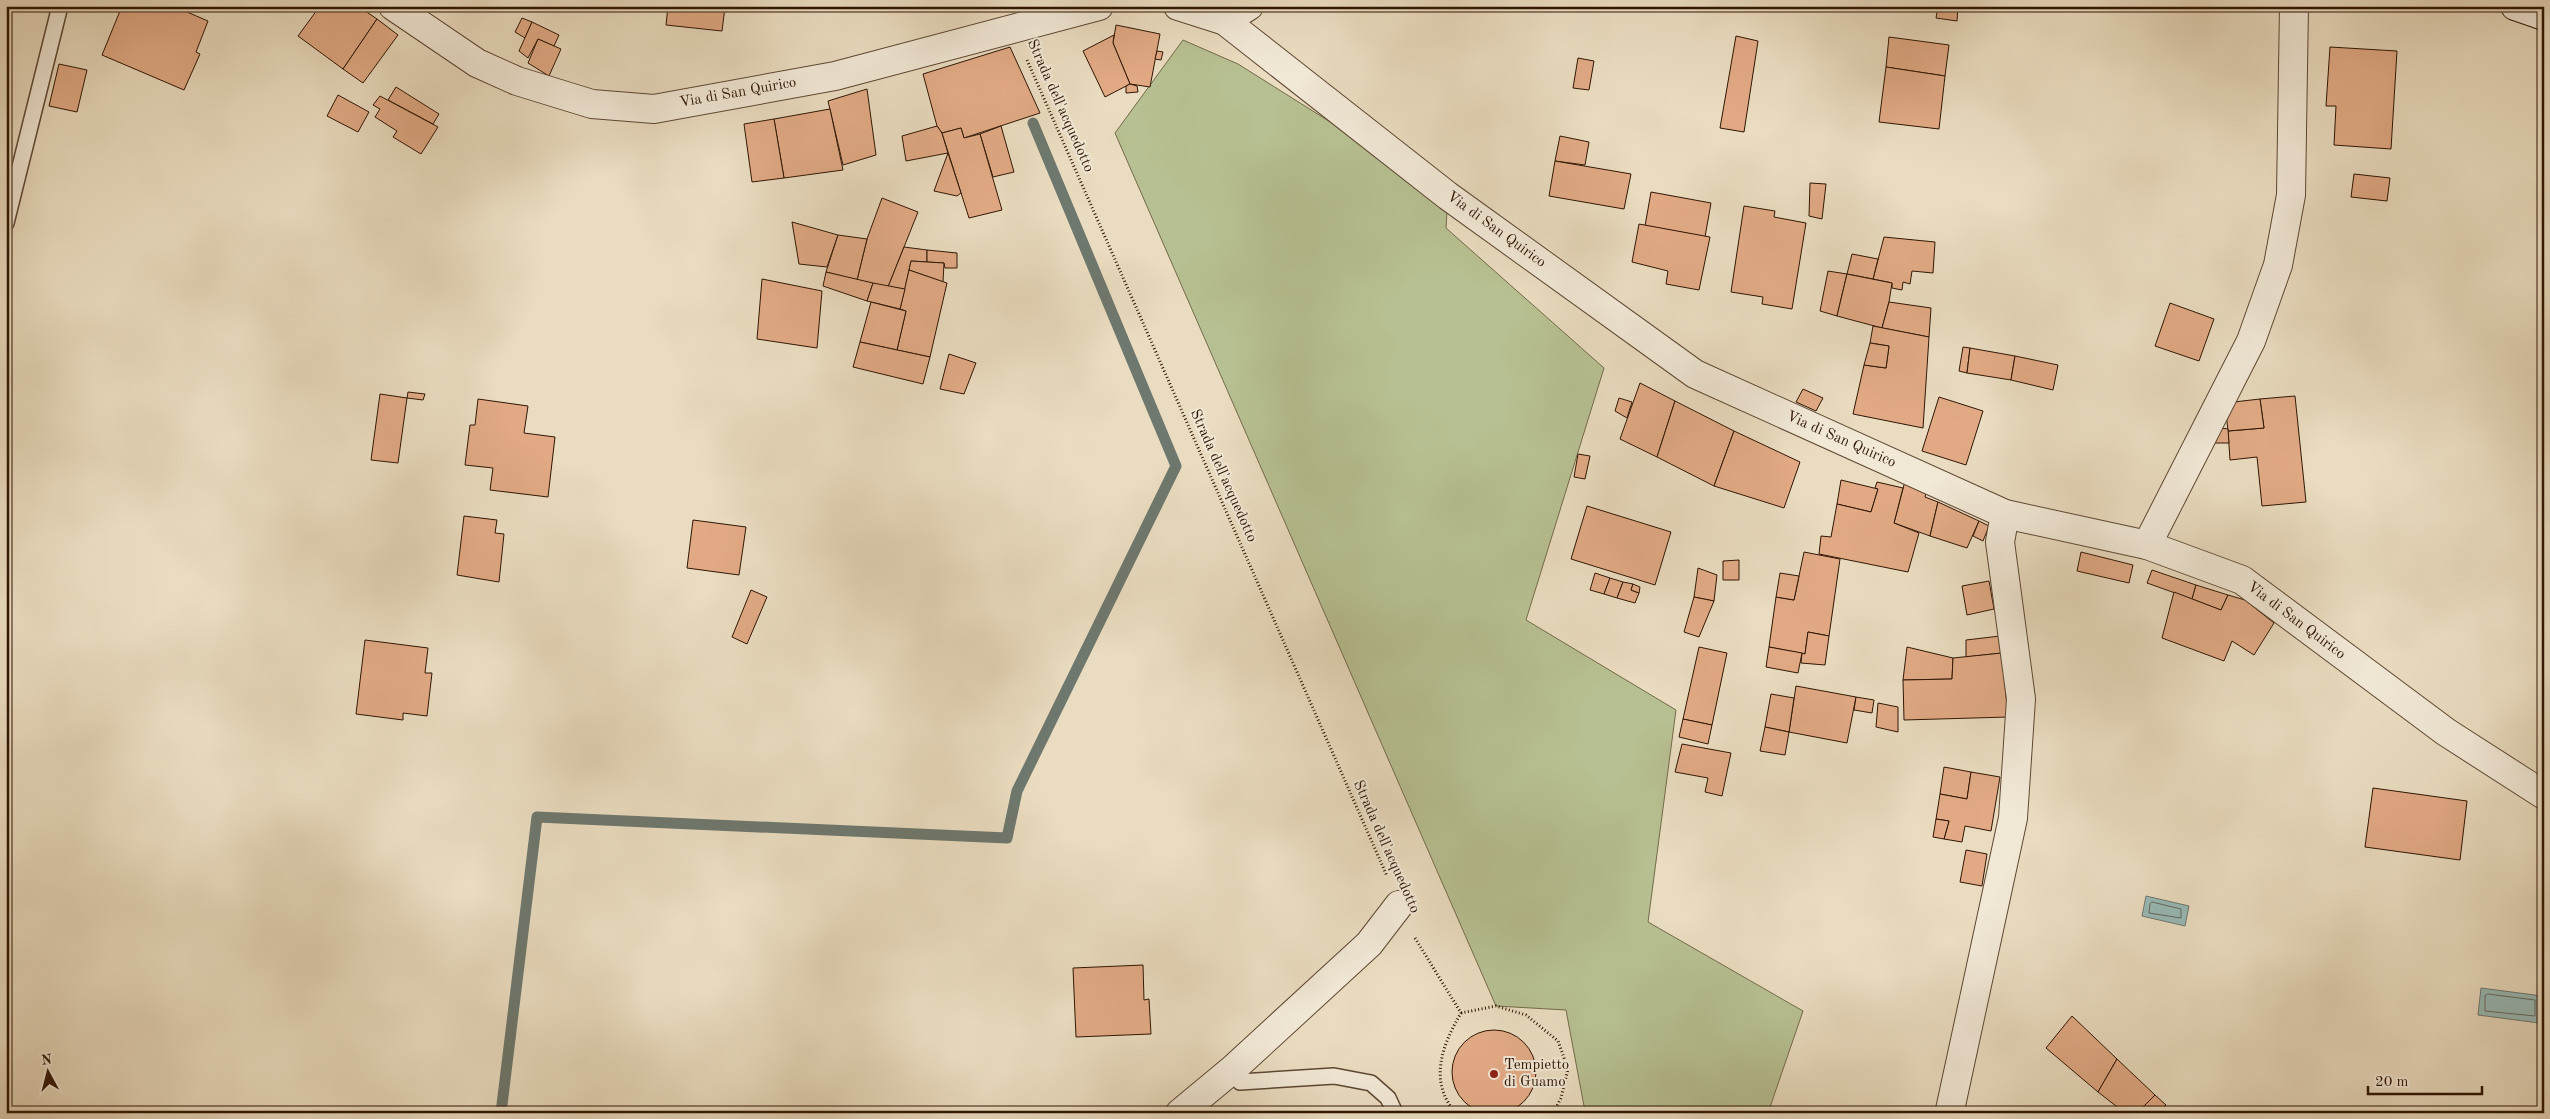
<svg xmlns="http://www.w3.org/2000/svg" width="2550" height="1119" font-family="'Old Standard TT',serif">
<style>
.green{fill:#b7c092;stroke:#736a4a}
.water{fill:#98bab6;stroke:#6e786e}
.lines{fill:none;stroke-linecap:round;stroke-linejoin:round}
.shore{stroke:#64685c;stroke-width:1}
.stream{stroke:#6e786e;stroke-width:11}
.building{fill:#e1aa85;stroke:#2f1503}
.service-casing{stroke:#5e4732;stroke-width:18}
.minor-casing{stroke:#5e4732;stroke-width:30}
.secondary-casing{stroke:#2f1503;stroke-width:30}
.path{stroke:#2f1503;stroke-width:3;stroke-dasharray:1 2.5;stroke-linecap:butt}
.service{stroke:#f1e8d6;stroke-width:15}
.minor{stroke:#f1e8d6;stroke-width:28}
.secondary{stroke:#f1e8d6;stroke-width:28}
.poi-dot{fill:#8f2418;stroke:#f1e8d6;stroke-width:2}
.labels{text-anchor:middle;dominant-baseline:central;stroke-width:4;stroke-linejoin:round;paint-order:stroke}
.street-label{font-size:15px;fill:#2f1503;stroke:#f1e8d6}
.poi-label{font-size:15px;fill:#2f1503;stroke:#f1e8d6;text-anchor:start}
</style>
<rect width="100%" height="100%" fill="#eadcc0"/>
<filter id="stains"><feTurbulence type="fractalNoise" baseFrequency=".004" numOctaves="4"/><feColorMatrix values="0 0 0 0 .2 0 0 0 0 .09 0 0 0 0 .02 0 0 0 .5 -.17"/></filter>
<radialGradient id="worn" r=".72"><stop offset=".6" stop-color="#630" stop-opacity="0"/><stop offset="1" stop-color="#630" stop-opacity=".3"/></radialGradient>
<path class="green" d="M1183 40 1238 64 1448 196 1446 228 1604 368 1526 620 1676 710 1648 922 1803 1011 1768 1113H1597L1584 1106 1566 1010 1496 1006 1115 133Z"/>
<g class="water">
<path d="M2146 896 2189 906 2185 926 2142 916Z"/>
<path d="M2481 988 2542 996 2539 1023 2478 1015Z"/>
</g>
<g class="lines">
<g class="shore">
<path d="M2152 902 2181 909V918L2149 913 2150 904Z"/>
<path d="M2488 994 2535 1000V1016L2485 1011V996Z"/>
</g>
<path class="stream" d="M501 1113 537 817 1007 838 1017 791 1176 466 1033 123"/>
</g>
<g class="building">
<path d="M122 6H173L208 21 196 52 200 54 184 90 102 55Z"/>
<path d="M320 6H358L377 19 343 69 298 36Z"/>
<path d="M668 6H745V9L725 7 722 31 666 25Z"/>
<path d="M1938 6H1958L1957 21 1936 18Z"/>
<path d="M522 18 532 22 525 38 515 32Z"/>
<path d="M377 19 398 35 363 83 343 69Z"/>
<path d="M532 22 559 35 554 46 538 39 528 58 519 51Z"/>
<path d="M1116 25 1160 34 1150 87 1130 84 1113 43Z"/>
<path d="M1114 35 1113 43 1130 84 1105 97 1083 51Z"/>
<path d="M1736 36 1758 41 1744 132 1720 128Z"/>
<path d="M1889 37 1949 45 1945 76 1886 67Z"/>
<path d="M538 39 561 49 549 76 528 63Z"/>
<path d="M1010 47 1040 113 964 138 961 128 942 133 937 126 923 74Z"/>
<path d="M2330 47 2397 51 2391 149 2334 145 2336 106H2326Z"/>
<path d="M1157 51 1163 52 1161 60 1155 59Z"/>
<path d="M1578 58 1594 61 1589 90 1573 88Z"/>
<path d="M59 64 87 70 77 112 49 106Z"/>
<path d="M1886 67 1945 76 1939 129 1879 122Z"/>
<path d="M1130 84 1137 86 1138 92 1126 93V86Z"/>
<path d="M396 87 439 114 433 124 388 100Z"/>
<path d="M867 89 876 155 843 165 828 101Z"/>
<path d="M338 95 369 112 358 132 327 116Z"/>
<path d="M380 96 438 127 421 154 393 137 397 131 375 117 380 109 373 105Z"/>
<path d="M830 109 843 170 784 178 774 119Z"/>
<path d="M774 119 784 178 752 182 744 124Z"/>
<path d="M937 126 942 133 948 153 906 161 902 136Z"/>
<path d="M1001 126 1014 172 993 177 980 134Z"/>
<path d="M961 128 964 138 980 134 1002 210 969 218 942 133Z"/>
<path d="M1560 136 1589 142 1585 165 1555 161Z"/>
<path d="M948 153 961 193 957 196 934 191Z"/>
<path d="M1555 161 1631 174 1624 209 1549 196Z"/>
<path d="M2354 174 2390 178 2387 201 2351 197Z"/>
<path d="M1810 183 1826 184 1822 219 1809 216Z"/>
<path d="M1651 192 1711 203 1705 237 1645 226Z"/>
<path d="M882 198 918 212 888 287 857 280 867 239Z"/>
<path d="M1744 206 1775 211 1774 217 1806 223 1792 309 1762 304 1763 297 1731 292Z"/>
<path d="M792 222 838 235 827 267 799 264Z"/>
<path d="M1639 224 1710 237 1699 290 1666 284 1668 271 1632 262Z"/>
<path d="M838 235 867 239 857 280 826 272Z"/>
<path d="M1884 237 1935 242 1933 273 1912 271 1910 284 1903 282 1902 290 1892 288V283L1873 279Z"/>
<path d="M904 247 927 250V262L911 261 905 289 888 287Z"/>
<path d="M927 250 957 253V268H945L944 263 927 262Z"/>
<path d="M1852 254 1878 259 1873 279 1847 274Z"/>
<path d="M911 261 944 263 943 282 909 270Z"/>
<path d="M909 270 947 283 930 357 897 350 906 311 900 309Z"/>
<path d="M1828 271 1847 274 1837 316 1820 311Z"/>
<path d="M826 272 873 283 867 301 823 286Z"/>
<path d="M1847 274 1892 283 1889 302 1882 328 1837 316Z"/>
<path d="M762 279 822 291 817 348 757 339Z"/>
<path d="M873 283 905 289 900 309 867 301Z"/>
<path d="M871 302 906 311 897 350 860 342Z"/>
<path d="M1889 302 1931 308 1929 337 1882 328Z"/>
<path d="M2170 303 2214 319 2199 361 2155 346Z"/>
<path d="M1873 326 1929 337 1923 428 1853 414 1864 365 1886 368 1889 346 1870 343Z"/>
<path d="M860 342 930 357 923 384 853 367Z"/>
<path d="M1870 343 1889 346 1886 368 1864 365Z"/>
<path d="M1963 347 1970 348 1967 373 1959 371Z"/>
<path d="M1970 348 2015 356 2011 380 1967 373Z"/>
<path d="M949 354 976 363 964 394 940 389Z"/>
<path d="M2015 356 2058 365 2053 390 2011 380Z"/>
<path d="M1640 383 1675 401 1657 457 1620 439Z"/>
<path d="M1803 389 1823 398 1816 411 1796 402Z"/>
<path d="M408 392 425 394 423 400 407 398Z"/>
<path d="M380 394 407 398 398 463 371 460Z"/>
<path d="M2295 396 2306 502 2262 506 2257 457 2230 460 2228 431 2264 428 2260 399Z"/>
<path d="M1939 397 1983 411 1966 465 1922 451Z"/>
<path d="M1619 398 1632 402 1627 418 1615 411Z"/>
<path d="M478 399 528 406 524 433 555 437 548 497 490 490 493 468 465 465 470 425H475Z"/>
<path d="M2260 399 2264 428 2228 431 2225 403Z"/>
<path d="M1675 401 1734 431 1714 486 1657 457Z"/>
<path d="M2214 427 2228 429 2229 443H2207Z"/>
<path d="M1734 431 1800 462 1784 508 1714 486Z"/>
<path d="M1578 454 1590 456 1585 479 1574 477Z"/>
<path d="M1841 480 1878 489 1871 512 1837 504Z"/>
<path d="M1905 481 1927 490 1925 497 1938 502 1930 536 1894 523Z"/>
<path d="M1877 482 1903 488 1894 523 1919 533 1908 572 1819 554 1821 536 1831 537 1837 504 1871 512 1878 489 1875 488Z"/>
<path d="M1938 502 1979 521 1967 548 1930 536Z"/>
<path d="M1587 506 1671 532 1655 585 1571 559Z"/>
<path d="M464 516 497 520 495 533 504 534 499 582 457 575Z"/>
<path d="M693 520 746 527 739 575 687 568Z"/>
<path d="M1979 521 1989 526 1983 541 1973 536Z"/>
<path d="M1804 552 1840 559 1829 636 1808 632 1805 654 1769 647 1776 597 1794 600Z"/>
<path d="M2081 552 2133 565 2129 583 2077 571Z"/>
<path d="M1739 560V580H1723V561Z"/>
<path d="M1698 568 1717 575 1714 601 1694 597Z"/>
<path d="M2152 570 2196 585 2192 599 2147 583Z"/>
<path d="M1595 573 1610 578 1604 594 1590 590Z"/>
<path d="M1780 573 1799 576 1794 600 1776 597Z"/>
<path d="M1610 578 1623 582 1617 598 1604 594Z"/>
<path d="M1989 581 1994 609 1967 615 1962 586Z"/>
<path d="M1623 582 1633 584 1631 590 1639 593 1635 603 1617 598Z"/>
<path d="M1633 584 1640 587 1639 593 1631 590Z"/>
<path d="M2196 585 2228 595 2221 610 2192 599Z"/>
<path d="M751 590 767 597 747 644 732 637Z"/>
<path d="M2174 592 2221 610 2228 595 2245 600 2274 623 2254 655 2232 641 2224 661 2162 638Z"/>
<path d="M1694 597 1714 601 1699 637 1684 632Z"/>
<path d="M1808 632 1829 636 1825 665 1801 663 1802 653 1805 654Z"/>
<path d="M2000 636 2002 653 1966 657V640Z"/>
<path d="M365 640 428 648 425 673H432L427 716 403 713V720L356 714Z"/>
<path d="M1699 647 1727 653 1712 725 1683 719Z"/>
<path d="M1769 647 1802 653 1798 673 1766 667Z"/>
<path d="M1907 647 1953 658 1952 679 1903 680Z"/>
<path d="M2002 653 2008 717 1904 720 1903 680 1952 679 1953 658Z"/>
<path d="M1796 686 1856 697 1847 743 1789 732Z"/>
<path d="M1771 694 1794 698 1789 732 1765 727Z"/>
<path d="M1856 697 1874 700 1872 713 1854 710Z"/>
<path d="M1878 703 1898 707V732L1876 727Z"/>
<path d="M1683 719 1712 725 1708 744 1679 737Z"/>
<path d="M1765 727 1789 732 1785 755 1760 751Z"/>
<path d="M1682 744 1731 753 1722 796 1705 792 1708 778 1675 772Z"/>
<path d="M1944 767 1971 772 1967 799 1940 794Z"/>
<path d="M1971 772 2000 777 1991 831 1965 826 1962 842 1944 839 1949 821 1936 819 1940 794 1967 799Z"/>
<path d="M2373 788 2467 801 2460 860 2365 847Z"/>
<path d="M1936 819 1949 821 1944 839 1933 837Z"/>
<path d="M1966 850 1987 854 1982 886 1960 882Z"/>
<path d="M1143 965 1144 1000 1149 999 1151 1034 1076 1037 1073 968Z"/>
<path d="M2072 1016 2117 1059 2098 1092 2046 1048Z"/>
<circle cx="1494" cy="1072" r="42"/>
<path d="M2117 1059 2155 1095 2138 1113H2125L2098 1092Z"/>
<path d="M2155 1095 2166 1105 2158 1113H2144L2141 1109Z"/>
</g>
<g class="lines">
<g class="service-casing">
<g id="service">
<path d="M6 223 60 6"/>
<path d="M1233 1069 1240 1082 1334 1076 1371 1083 1388 1098 1395 1113"/>
</g>
</g>
<g class="minor-casing">
<g id="minor">
<path d="M393 6 477 63 517 81 592 104 654 109 835 76 1099 6"/>
<path d="M1178 6 1225 21 1448 196 1695 374 2005 514 2147 545 2242 580 2446 732 2544 795"/>
<path d="M1225 21 1249 6"/>
<path d="M2147 545 2251 341 2278 265 2291 195 2294 6"/>
<path d="M1950 1110 2013 818 2021 699 2000 542 2005 514"/>
<path d="M1180 1113 1233 1069 1369 944 1399 905"/>
</g>
</g>
<g class="secondary-casing">
<path id="secondary" d="M2515 6 2544 16"/>
</g>
<g class="path">
<path d="M1027 60 1387 876"/>
<path d="M1415 938 1461 1013C1442 1045 1428 1082 1456 1113"/>
<path d="M1461 1013 1496 1006 1526 1015 1558 1041 1568 1069 1561 1098 1553 1113"/>
</g>
<use href="#service" class="service"/>
<use href="#minor" class="minor"/>
<use href="#secondary" class="secondary"/>
</g>
<circle class="poi-dot" cx="1494" cy="1074" r="5"/>
<g class="labels">
<g class="street-label">
<text transform="translate(738 93) rotate(-10)">Via di San Quirico</text>
<text transform="translate(1060 106) rotate(66)">Strada dell'acquedotto</text>
<text transform="translate(1496 230) rotate(36)">Via di San Quirico</text>
<text transform="translate(1841 440) rotate(24)">Via di San Quirico</text>
<text transform="translate(1223 476) rotate(66)">Strada dell'acquedotto</text>
<text transform="translate(2296 621) rotate(37)">Via di San Quirico</text>
<text transform="translate(1386 847) rotate(66)">Strada dell'acquedotto</text>
</g>
<g class="poi-label">
<text x="1504" y="1065">Tempietto<tspan x="1504" dy="17">di Guamo</tspan></text>
</g>
</g>
<rect width="2550" height="1119" fill="none" stroke="#eadcc0" stroke-width="25"/>
<rect x="8" y="8" width="2535" height="1104" fill="none" stroke="#2f1503" stroke-width="2.5"/>
<rect x="12" y="12" width="2525" height="1094" fill="none" stroke="#2f1503"/>
<g transform="translate(48 1072) rotate(353)" stroke="#f1e8d6" stroke-width="4" paint-order="stroke">
<path d="M0-4L9 19L0 12L-9 19Z" fill="#2f1503"/>
<text y="-8" font-size="14" font-weight="bold" text-anchor="middle" fill="#2f1503">N</text>
</g>
<path d="M2368 1086v8h114v-8" fill="none" stroke="#2f1503" stroke-width="2.5"/>
<text x="2375" y="1086" font-size="15" fill="#2f1503" stroke="#f1e8d6" stroke-width="4" paint-order="stroke">20 m</text>
<rect width="100%" height="100%" filter="url(#stains)"/>
<rect width="100%" height="100%" fill="url(#worn)"/>
</svg>
